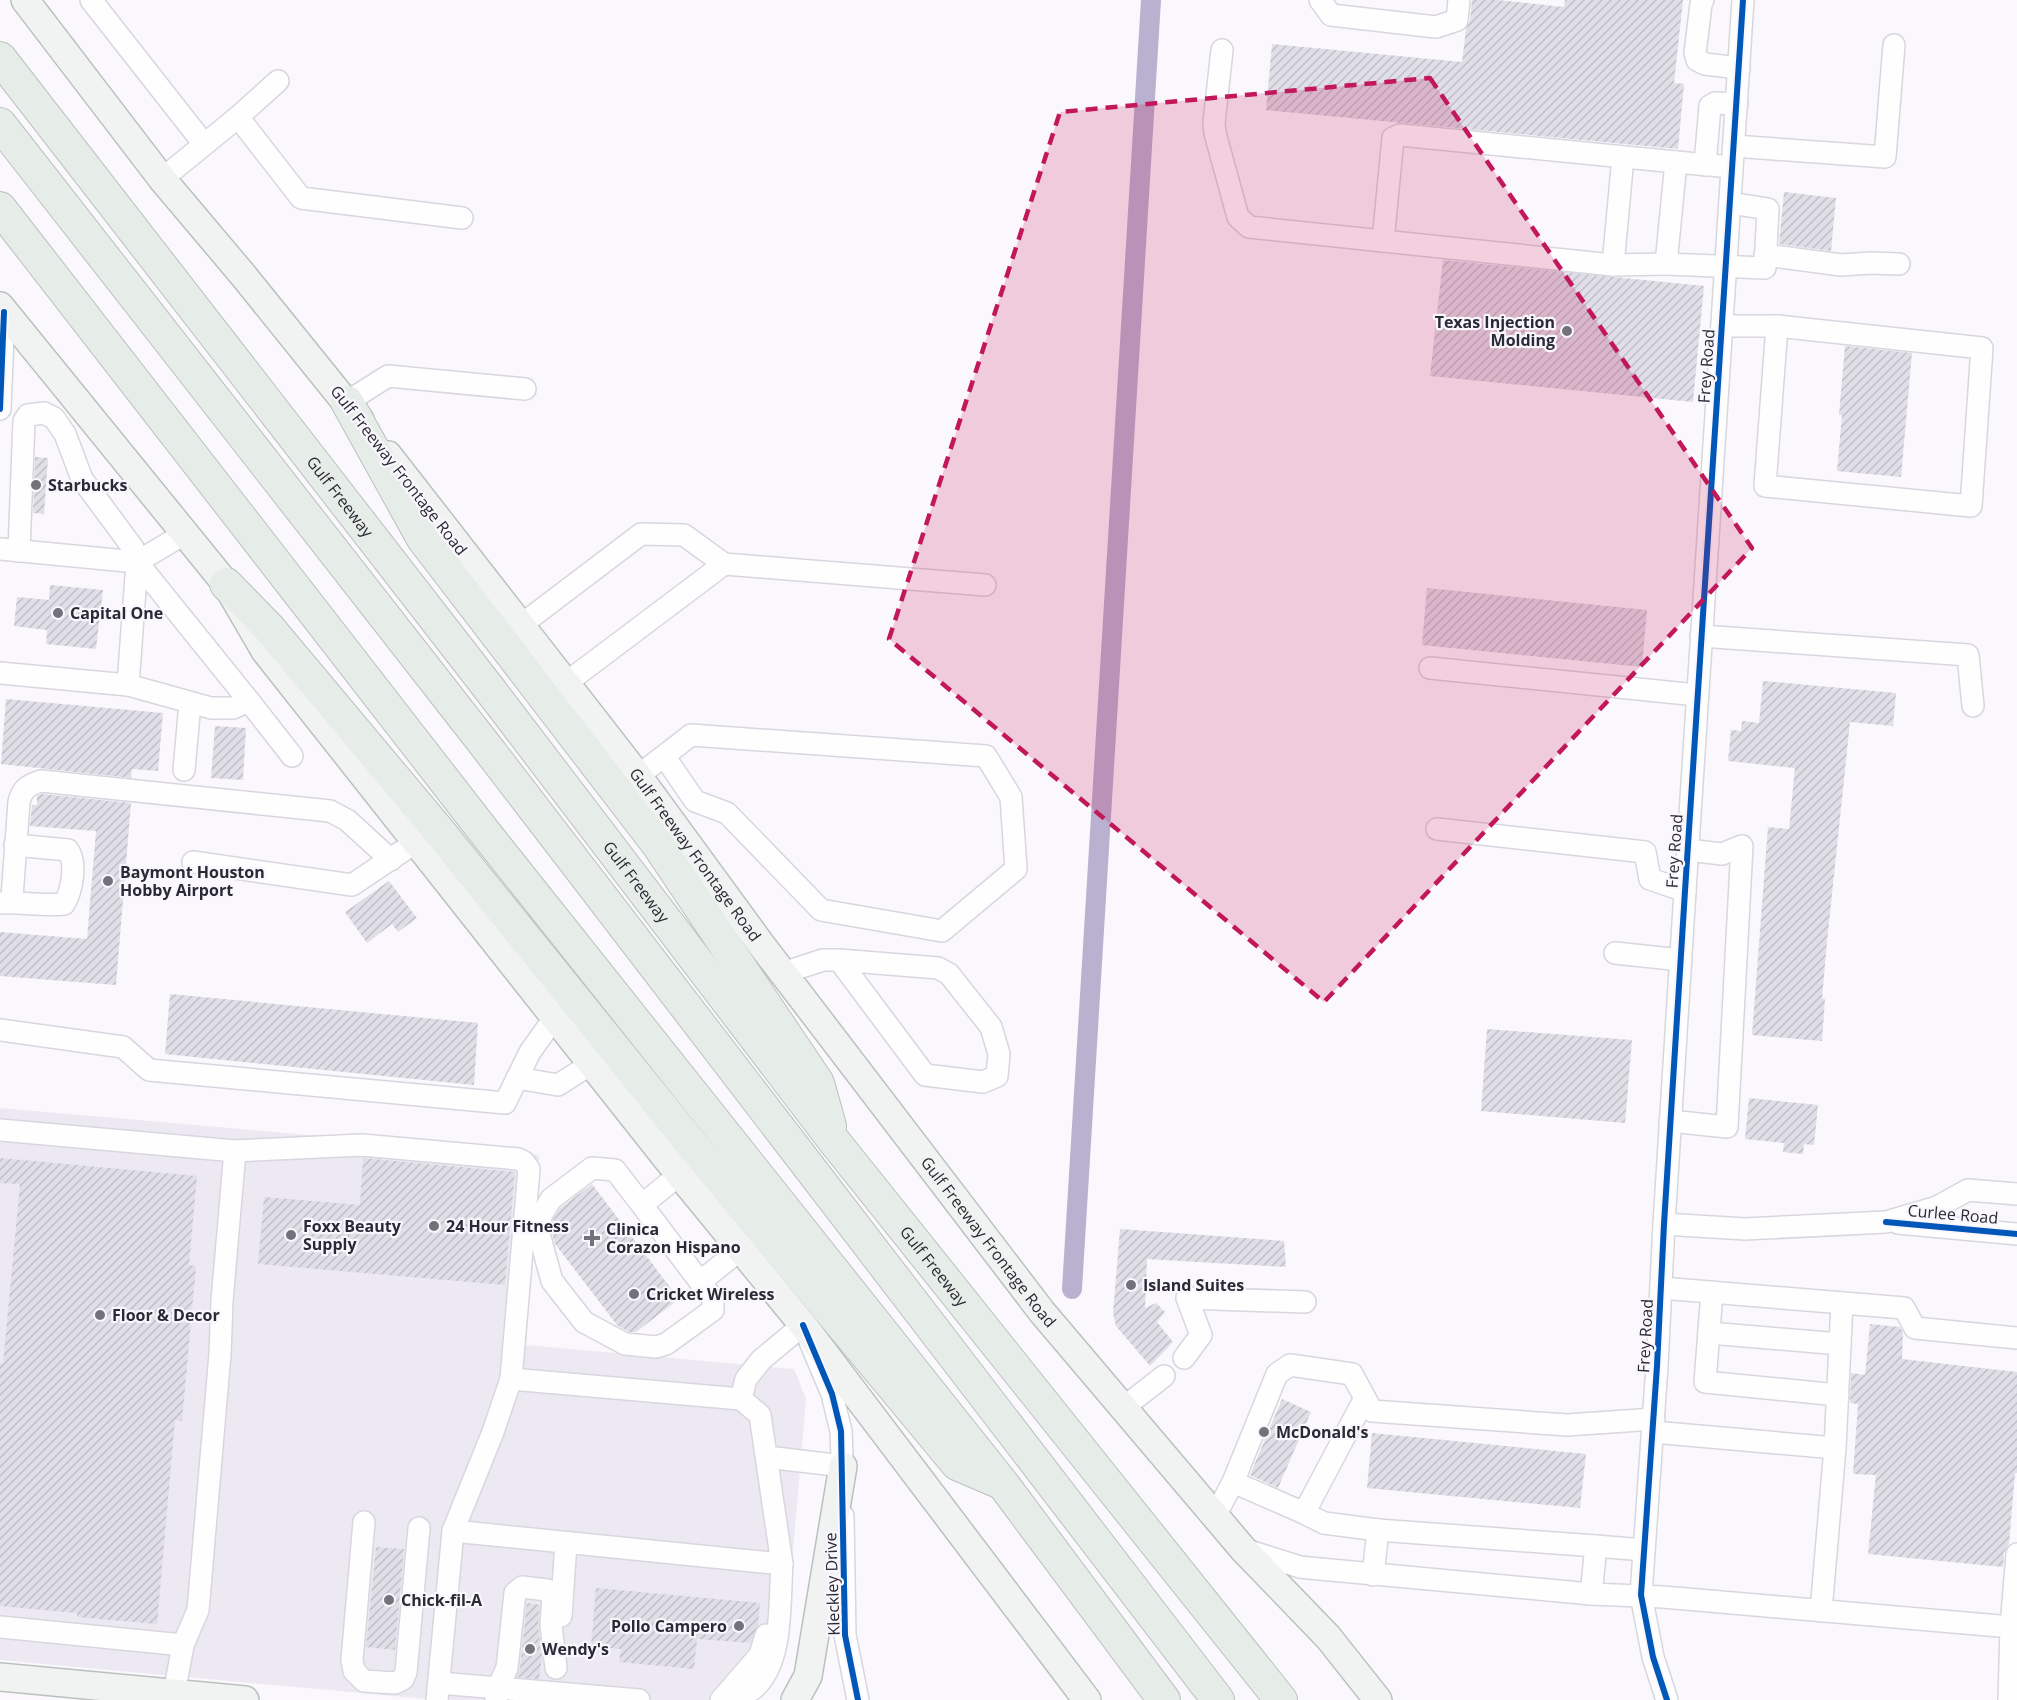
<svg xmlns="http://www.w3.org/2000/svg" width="2017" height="1700" font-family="'Open Sans',sans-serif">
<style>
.built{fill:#ece9f3}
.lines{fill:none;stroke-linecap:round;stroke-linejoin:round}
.canal{stroke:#b9b1cf;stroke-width:20}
.building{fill:url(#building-hatch)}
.minor-casing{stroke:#d8d6de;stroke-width:24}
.major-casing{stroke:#bac1bd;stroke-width:30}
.highway-casing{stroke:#bac1bd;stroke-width:34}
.minor{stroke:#fefeff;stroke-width:21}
.major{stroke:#f0f3f1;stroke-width:27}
.highway{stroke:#e6ede8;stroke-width:32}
.cycleway-casing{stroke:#f9f7fd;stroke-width:10}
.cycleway{stroke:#0057b8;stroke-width:6}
.marked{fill:#c2185b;fill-opacity:0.2;stroke:#c2185b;stroke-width:4.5;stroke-dasharray:12 8;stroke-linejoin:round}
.poi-dot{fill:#73717a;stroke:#f9f7fd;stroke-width:2}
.labels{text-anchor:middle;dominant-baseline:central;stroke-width:4.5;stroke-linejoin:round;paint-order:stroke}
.poi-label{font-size:16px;font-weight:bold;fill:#2b2934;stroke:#f9f7fd;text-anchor:start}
.street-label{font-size:16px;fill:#2b2934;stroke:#f9f7fd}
</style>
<defs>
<pattern id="building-hatch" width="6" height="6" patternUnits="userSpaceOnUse" patternTransform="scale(1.5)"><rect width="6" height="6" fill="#e0dee7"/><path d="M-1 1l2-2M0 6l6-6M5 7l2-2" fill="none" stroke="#c0bec7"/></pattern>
</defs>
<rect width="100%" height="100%" fill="#faf8fc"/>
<path class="built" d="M0 1108 539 1155 526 1345 794 1369 806 1399 785 1646 755 1700H437L0 1660Z"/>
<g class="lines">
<path class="canal" d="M1072 1289 1151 0"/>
</g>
<g class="building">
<path d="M1472 0H1498L1564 7 1565 0H1683L1674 83 1684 84 1678 149 1266 110 1272 44 1462 62 1466 29 1470 21Z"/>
<path d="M1784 192 1836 198 1831 251 1779 244Z"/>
<path d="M1443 260 1704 286 1693 402 1430 376Z"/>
<path d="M1845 346 1912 353 1901 477 1837 471 1842 415H1839Z"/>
<path d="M35 457 48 458 44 514 33 513Z"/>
<path d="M50 585 103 590 96 649 46 644 47 630 14 626 17 597 49 600Z"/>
<path d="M1427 588 1647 610 1642 667 1422 645Z"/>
<path d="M1763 681 1896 693 1893 726 1850 722 1827 942 1822 998 1825 999 1822 1041 1752 1035 1768 827 1789 829 1795 768 1728 761 1731 730 1741 731 1742 721 1759 723Z"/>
<path d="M6 699 163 713 158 771 132 769 131 778 1 764Z"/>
<path d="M215 726 246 728 243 780 211 778Z"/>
<path d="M42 794 131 803 116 985 0 976V932L87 939 96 831 30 826 32 805H37V796Z"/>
<path d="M389 881 417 918 398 932 392 924 367 943 345 912Z"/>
<path d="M170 994 478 1023 474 1085 165 1054Z"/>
<path d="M1487 1029 1632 1040 1625 1123 1481 1111Z"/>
<path d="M1749 1098 1818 1105 1814 1145 1804 1144 1803 1154 1783 1152 1784 1143 1745 1139Z"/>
<path d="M0 1158 197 1176 189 1265 196 1266 182 1421 175 1420 157 1624 77 1617V1613L0 1606V1363L3 1364 20 1184 0 1183Z"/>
<path d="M363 1158 515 1172 505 1285 258 1264 264 1197 360 1205Z"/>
<path d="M592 1184 679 1299 636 1332H629L617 1325 555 1244 552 1233 553 1220 560 1208Z"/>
<path d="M1120 1229 1284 1241 1286 1267 1147 1259 1145 1308 1156 1303 1165 1312 1157 1322 1173 1342 1150 1366 1116 1326 1113 1313Z"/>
<path d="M1870 1324 1900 1327 1903 1332 1902 1359 2017 1372V1473H2015L2009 1544 2004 1552 2003 1567 1868 1554 1876 1475 1853 1474 1858 1404 1850 1403 1851 1373 1865 1375Z"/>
<path d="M1282 1399 1311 1412 1278 1488 1250 1475Z"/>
<path d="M1372 1433 1586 1454 1580 1508 1367 1488Z"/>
<path d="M376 1547 404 1549 395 1650 366 1647Z"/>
<path d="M596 1588 760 1603 758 1625 750 1643 697 1639 694 1669 619 1662 621 1649 591 1646Z"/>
<path d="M527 1603 540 1605 538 1626 542 1657 539 1679 517 1677 520 1669Z"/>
</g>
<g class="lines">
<g class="minor-casing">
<g id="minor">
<path d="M91 0 204 144"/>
<path d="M1320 0 1331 15 1436 27 1457 20 1459 0"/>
<path d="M1703 0 1701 4 1695 53 1697 60 1705 64 1739 68"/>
<path d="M1222 50 1214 123 1215 133 1238 217 1249 227 1613 265 1666 264"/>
<path d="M238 117 301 198 462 218"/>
<path d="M1734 146 1885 157 1894 45"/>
<path d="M1705 165 1710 106 1715 103 1737 104"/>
<path d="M162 179 238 117 278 81"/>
<path d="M1730 203 1768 209 1765 268 1666 264 1676 162 1732 167"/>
<path d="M1383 241 1393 138 1400 135 1676 162"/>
<path d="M1765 255 1841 265 1871 263 1899 264"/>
<path d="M1613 265 1623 157"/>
<path d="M1722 326H1777"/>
<path d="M1777 326 1982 348 1971 506 1765 486Z"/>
<path d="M347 402 388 376 525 389"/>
<path d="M0 409 4 312"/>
<path d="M0 549 137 562 184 534"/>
<path d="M521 625 641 534 684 535 724 564 985 585"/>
<path d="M1701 636 1968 655 1973 706"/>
<path d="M1430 668 1697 695"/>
<path d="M0 673 128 685 137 562 133 548 82 479 65 434 54 418 44 413 28 415 24 421 19 551"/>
<path d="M566 683 724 564"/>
<path d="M128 685 211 708H233L249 701 137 562"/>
<path d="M249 701 292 756"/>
<path d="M184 770 190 703"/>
<path d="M638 776 691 735 986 756 1011 797 1016 869 942 931 821 910 727 813 695 801 664 756"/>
<path d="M1437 829 1645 852 1650 879 1685 891"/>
<path d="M193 862 352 885 416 842"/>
<path d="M9 902 12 897 19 802C22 789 28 785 41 781L330 811 347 820 391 860"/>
<path d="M0 903C21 902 43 906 64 904 72 891 77 863 68 850L15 845"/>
<path d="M1615 953 1681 960"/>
<path d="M783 973 823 960H839L938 968 949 974 991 1027 999 1054 997 1076 983 1082 925 1075 839 960"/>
<path d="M0 1030 123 1047 149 1070 505 1103 530 1052 555 1017"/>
<path d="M517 1078 558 1085 591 1064"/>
<path d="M1670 1121 1727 1127 1742 846 1722 854 1688 850"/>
<path d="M0 1130 235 1151 362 1145 518 1159 524 1162 529 1169 511 1379"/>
<path d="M642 1205 713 1299V1310L666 1344 656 1347 625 1344 584 1322 552 1281 539 1234 541 1216 551 1199 592 1168 615 1170 642 1205 680 1174"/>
<path d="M1898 1223 2017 1234"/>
<path d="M1664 1224 1745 1229 1886 1222 1937 1207 1968 1190 2017 1194"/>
<path d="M700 1282 741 1249"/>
<path d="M1661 1288 1904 1308 1915 1328 2017 1338"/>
<path d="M1712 1292 1705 1382 1838 1395"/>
<path d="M1709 1333 1840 1344"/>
<path d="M1184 1358 1201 1335 1187 1298 1305 1302"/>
<path d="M1123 1408 1164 1376"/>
<path d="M1653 1432 1835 1448 1821 1611"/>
<path d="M1835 1448 1842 1303"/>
<path d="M767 1457 843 1466"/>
<path d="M1233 1482 1304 1513 1365 1398"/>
<path d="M1304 1513 1324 1523 1378 1530"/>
<path d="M843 1516 845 1635 858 1700"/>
<path d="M1215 1516 1233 1482 1277 1374 1290 1365 1352 1374 1372 1411 1567 1425 1654 1419"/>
<path d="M364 1522 352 1660 354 1671 364 1681 395 1683 403 1679 406 1672 419 1528"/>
<path d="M453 1531 782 1564 760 1415 741 1399"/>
<path d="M1596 1546 1644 1550"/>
<path d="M1243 1549 1300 1567 1309 1568 1591 1594 1663 1597 2011 1627 2009 1700"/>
<path d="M1373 1575 1378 1530 1596 1546 1591 1594"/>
<path d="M561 1616 566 1543"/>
<path d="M0 1627 183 1645"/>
<path d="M2011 1627 2017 1554"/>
<path d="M439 1683 639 1700"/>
<path d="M174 1694 183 1645 198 1610 220 1354 222 1301 235 1151"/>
<path d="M437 1700 453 1531 493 1432 511 1379 741 1399 746 1379 761 1360 803 1325 832 1394 841 1431 843 1482"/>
<path d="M496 1700 497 1689 507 1668 515 1593 522 1587 547 1590 553 1598 551 1625 556 1668"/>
<path d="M721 1700 760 1655 766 1635"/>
<path d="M724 1700C733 1698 746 1695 754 1688 784 1662 779 1602 782 1564"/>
<path d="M1667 1700 1653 1657 1641 1595 1657 1366 1664 1224 1685 891 1743 0"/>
</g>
</g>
<g class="major-casing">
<g id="major">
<path d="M25 0 162 179 243 275 360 420"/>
<path d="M0 306 226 584 265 651 666 1158 803 1325 1087 1700"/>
<path id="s1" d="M388 455 638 776 760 943 1042 1312 1243 1549 1328 1637 1378 1700"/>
<path d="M0 1677 245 1700"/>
<path d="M795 1700 808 1676 843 1466"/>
</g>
</g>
<g class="highway-casing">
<g id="highway">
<path id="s2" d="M0 58 491 691 834 1141 1281 1700"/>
<path d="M0 124 489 750 1218 1700"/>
<path d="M0 208 486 834 1003 1484 1164 1700"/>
<path d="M347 402 423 539 658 845 818 1083 830 1126"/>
<path d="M226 584 269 628 439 831 694 1147 957 1464 999 1482"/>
</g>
</g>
<use href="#minor" class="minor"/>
<use href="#major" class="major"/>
<use href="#highway" class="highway"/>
<g class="cycleway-casing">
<g id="cycleway">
<path d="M0 409 4 312"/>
<path d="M1886 1222 2017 1234"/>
<path d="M803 1325 832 1394 841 1431 845 1635 858 1700"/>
<path d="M1667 1700 1653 1657 1641 1595 1657 1366 1664 1224 1685 891 1743 0"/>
</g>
</g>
<use href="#cycleway" class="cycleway"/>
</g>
<path class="marked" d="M1430 78 1752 548 1324 1002 889 639 1060 112Z"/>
<g class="poi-dot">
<circle cx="1567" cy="331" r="6"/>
<circle cx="36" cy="485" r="6"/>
<circle cx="58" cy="613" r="6"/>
<circle cx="108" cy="881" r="6"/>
<circle cx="434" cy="1226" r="6"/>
<circle cx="291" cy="1235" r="6"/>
<path d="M589 1229h6v6h6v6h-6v6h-6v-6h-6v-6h6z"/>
<circle cx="1131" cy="1285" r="6"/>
<circle cx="634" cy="1294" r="6"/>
<circle cx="100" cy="1315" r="6"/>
<circle cx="1264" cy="1432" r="6"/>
<circle cx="389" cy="1600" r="6"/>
<circle cx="739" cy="1626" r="6"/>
<circle cx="530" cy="1649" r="6"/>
</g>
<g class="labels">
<g class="poi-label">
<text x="1555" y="322" text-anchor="end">Texas Injection<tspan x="1555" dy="18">Molding</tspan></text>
<text x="48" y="485">Starbucks</text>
<text x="70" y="613">Capital One</text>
<text x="120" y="872">Baymont Houston<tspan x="120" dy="18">Hobby Airport</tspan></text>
<text x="303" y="1226">Foxx Beauty<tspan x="303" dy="18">Supply</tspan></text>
<text x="446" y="1226">24 Hour Fitness</text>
<text x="606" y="1229">Clinica<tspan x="606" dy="18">Corazon Hispano</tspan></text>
<text x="1143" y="1285">Island Suites</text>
<text x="646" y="1294">Cricket Wireless</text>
<text x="112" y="1315">Floor &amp; Decor</text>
<text x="1276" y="1432">McDonald's</text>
<text x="401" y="1600">Chick-fil-A</text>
<text x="727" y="1626" text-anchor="end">Pollo Campero</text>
<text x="542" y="1649">Wendy's</text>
</g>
<g class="street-label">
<text transform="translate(1706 366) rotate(-86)">Frey Road</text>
<text transform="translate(399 470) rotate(52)">Gulf Freeway Frontage Road</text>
<text stroke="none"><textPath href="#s2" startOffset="555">Gulf Freeway</textPath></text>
<text transform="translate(1674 851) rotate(-86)">Frey Road</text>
<text stroke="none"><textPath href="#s1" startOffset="504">Gulf Freeway Frontage Road</textPath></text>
<text stroke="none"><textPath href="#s2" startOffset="1041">Gulf Freeway</textPath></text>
<text transform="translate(1953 1214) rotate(5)">Curlee Road</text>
<text stroke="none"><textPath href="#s1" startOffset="990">Gulf Freeway Frontage Road</textPath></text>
<text stroke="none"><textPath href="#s2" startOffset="1527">Gulf Freeway</textPath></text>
<text transform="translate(1645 1336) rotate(-87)">Frey Road</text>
<text transform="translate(832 1584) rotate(-92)">Kleckley Drive</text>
</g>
</g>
</svg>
